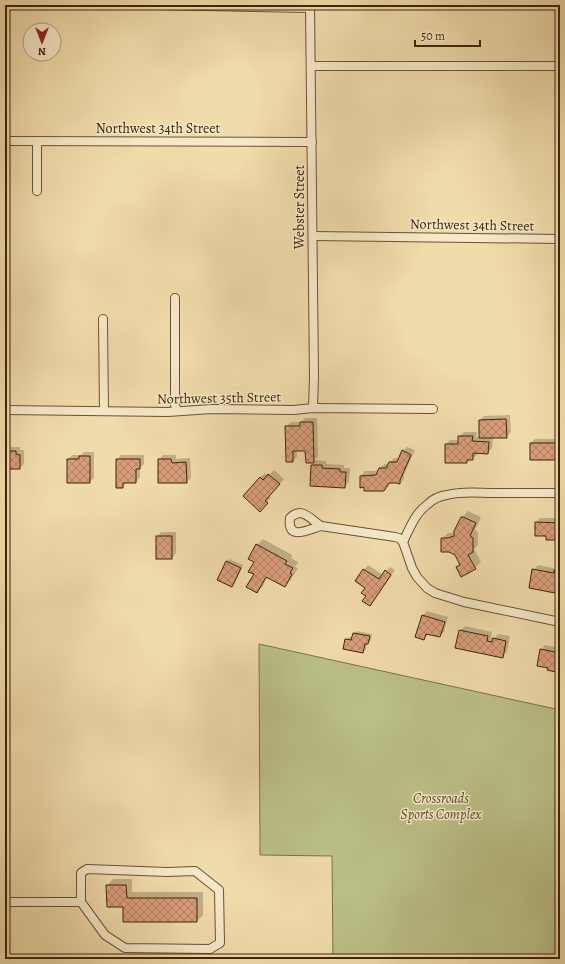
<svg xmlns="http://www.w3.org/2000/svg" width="565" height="964" font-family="Alegreya,serif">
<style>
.green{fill:#bbc088;stroke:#7c724a}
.shadow{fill:#0003}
.building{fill:url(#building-cross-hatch);stroke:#3e240b}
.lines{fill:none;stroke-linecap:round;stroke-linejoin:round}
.minor-casing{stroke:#6a5233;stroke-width:10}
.minor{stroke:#f5e8c8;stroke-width:8}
.labels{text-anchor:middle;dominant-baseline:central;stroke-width:3;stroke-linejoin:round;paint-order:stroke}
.street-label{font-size:14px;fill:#3e240b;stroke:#f5e8c8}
.park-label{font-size:14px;font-style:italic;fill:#5d4b2a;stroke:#f5e8c8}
</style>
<defs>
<pattern id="building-cross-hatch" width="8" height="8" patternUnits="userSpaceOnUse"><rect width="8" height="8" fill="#d99d7b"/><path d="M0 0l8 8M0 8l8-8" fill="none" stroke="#b18063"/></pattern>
</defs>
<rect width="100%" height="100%" fill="#f0dbab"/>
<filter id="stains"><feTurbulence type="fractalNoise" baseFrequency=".005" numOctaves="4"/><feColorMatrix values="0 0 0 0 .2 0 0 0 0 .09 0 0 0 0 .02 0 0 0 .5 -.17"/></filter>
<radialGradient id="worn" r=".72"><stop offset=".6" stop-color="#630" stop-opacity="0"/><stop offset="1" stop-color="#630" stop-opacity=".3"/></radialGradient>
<path class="green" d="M259 644 560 710V959H333L332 856 260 855Z"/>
<g class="shadow">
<path d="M510 415 511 432 506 437H493L492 448 488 453 477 452V455L472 459H469L466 462 446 444 450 440H459V437L464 432H477L476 437H480V420L484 416Z"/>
<path d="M305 418H317L318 457 314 460 326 461V464L344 465V468H350L349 482 345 486 311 485 312 465 315 462H307L306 450H297V457L293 461 286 427 291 422H301Z"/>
<path d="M535 439H560V461L531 443Z"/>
<path d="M5 447H20V450H24V464L20 468H7V470L5 472Z"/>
<path d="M407 447 415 450 404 475V479L400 483 390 482 389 485 384 490 361 486V476L365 471H379L380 468 385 464H389L394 458H400L403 451Z"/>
<path d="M84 452H94V478L89 482 68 459 72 455H81Z"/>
<path d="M121 455H144V464L140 468V477L136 482H127L122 487 117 460Z"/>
<path d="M163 455H176V459L190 458 191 478 186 482 159 460Z"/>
<path d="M274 470 284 479 269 496 271 498 260 510V478L265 473 268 476Z"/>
<path d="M468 511 481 517 475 530 478 532V545L474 549 481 562 475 568 457 567 461 564 456 555 442 539 448 533H455L462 517Z"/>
<path d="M540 518H560V539L547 535 536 523Z"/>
<path d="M161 532H176V553L172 558 157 537Z"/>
<path d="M263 539 292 555 291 558 298 562 295 567 298 568 291 580 285 586 267 577 263 586 257 592 255 562 257 545Z"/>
<path d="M229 559 243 565 235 583 232 585 226 562Z"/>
<path d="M368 565 383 575 390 567 395 570 374 600 370 605 367 596 366 588 356 581 364 570Z"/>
<path d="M538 565 557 569 560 566V593L533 570Z"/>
<path d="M427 611 448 617 444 632 440 636 429 634 424 639 422 616Z"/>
<path d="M465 626 492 632 491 637 495 638 498 634 510 636 507 652 502 657 460 631Z"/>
<path d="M357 631 372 634 371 641 367 643 366 649 363 652 346 639 349 637H353L354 633Z"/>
<path d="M545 645 560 648V672L549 668 541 650Z"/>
<path d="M113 879H132V892H203V915L197 921 124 906 107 886Z"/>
</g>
<g class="building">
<path d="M506 419 507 438H479V420Z"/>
<path d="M300 422H313L314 463H306L305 451H293V462H286L285 426H300Z"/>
<path d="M458 436H473L472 441 489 442 488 454 473 453V460H467V463H445V444H458Z"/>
<path d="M530 443H560V462H558V460H530Z"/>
<path d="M402 450 411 455 400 480V484L396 483H389L384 491H364V487L360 488V476L376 475 379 468H386L389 462H397Z"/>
<path d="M5 451H16V454L20 455V469H5Z"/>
<path d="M79 456H90V483H67V459H79Z"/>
<path d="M116 459H140V469H136V483H123V488H116Z"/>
<path d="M158 459H171L172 463 186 462 187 483H158Z"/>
<path d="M311 465H322V468L340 469V472H346L345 488 310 486Z"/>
<path d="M268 474 280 484 265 501 268 503 260 512 243 496 260 477 263 480Z"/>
<path d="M461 517H463L476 523 470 536 473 538V552L468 555 476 569 461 577 456 567 460 565 455 555 449 552H441V538H448L454 536V531Z"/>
<path d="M535 522 560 523V540H546V536H535Z"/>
<rect x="156" y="536" width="16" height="23"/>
<path d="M256 544 287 561 285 564 293 568 290 573 292 574 285 587 266 577 257 593 246 587 254 574 248 572 254 562 248 559Z"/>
<path d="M226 561 241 568 232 587 217 580Z"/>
<path d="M363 569 379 579 385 570 391 575 370 606 362 601 366 596 361 593 365 588 355 581Z"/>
<path d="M532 569 554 573V570L560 571V594L529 588Z"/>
<path d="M422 615 445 622 440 637 426 634 424 640 415 637Z"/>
<path d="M459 630 488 636 487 641 492 642 493 638 506 641 503 658 455 648Z"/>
<path d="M353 633 370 636 368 644H365L363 653 343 649 345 639 351 640Z"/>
<path d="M540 649 560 653V673L547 670 548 668 537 666Z"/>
<path d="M106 885H126L127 898H197V922H123V907H107Z"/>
</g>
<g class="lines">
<g class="minor-casing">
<g id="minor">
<path d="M156 5 310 8"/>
<path d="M310 5 314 378 313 408"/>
<path d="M311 66H560"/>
<path d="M5 141 312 142"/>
<path d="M37 141V191"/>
<path d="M313 236 560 239"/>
<path d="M175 298V405L177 411"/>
<path d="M103 319 104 411"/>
<path d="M5 410 168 412 212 409 293 410 313 408 433 409"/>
<path d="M321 526C310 519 302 506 290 518 287 542 309 529 321 526L395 537 399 538 403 542 412 568 417 577 427 588 435 593 464 602 560 622"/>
<path d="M403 542C410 528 415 513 428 504 433 499 440 496 447 495 462 491 478 493 493 493 515 493 538 493 560 493"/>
<path d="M87 869 167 872 195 871 219 890 220 943 210 949 125 948 105 935 81 902V873Z"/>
<path d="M5 902H81"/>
</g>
</g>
<use href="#minor" class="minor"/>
</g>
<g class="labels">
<g class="street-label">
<text x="158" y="128">Northwest 34th Street</text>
<text transform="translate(299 207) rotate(-90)">Webster Street</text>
<text transform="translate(472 225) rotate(1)">Northwest 34th Street</text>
<text transform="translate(219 398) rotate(-1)">Northwest 35th Street</text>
</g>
<g class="park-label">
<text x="441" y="798">Crossroads<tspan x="441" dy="16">Sports Complex</tspan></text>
</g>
</g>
<rect width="565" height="964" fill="none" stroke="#f0dbab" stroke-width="20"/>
<rect x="6" y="6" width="553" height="952" fill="none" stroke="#3e240b" stroke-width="2"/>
<rect x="10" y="10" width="545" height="944" fill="none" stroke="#3e240b"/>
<g transform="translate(42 42) rotate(180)"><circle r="19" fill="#f5e8c8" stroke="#ac9a7c"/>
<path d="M0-3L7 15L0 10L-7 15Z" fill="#8f2418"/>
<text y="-6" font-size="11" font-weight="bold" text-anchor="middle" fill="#3e240b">N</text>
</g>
<path d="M415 40v6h65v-6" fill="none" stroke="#3e240b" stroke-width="2"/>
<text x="421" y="40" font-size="12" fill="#3e240b" stroke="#f5e8c8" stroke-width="3" paint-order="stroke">50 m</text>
<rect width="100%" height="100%" filter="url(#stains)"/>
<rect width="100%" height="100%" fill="url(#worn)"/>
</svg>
